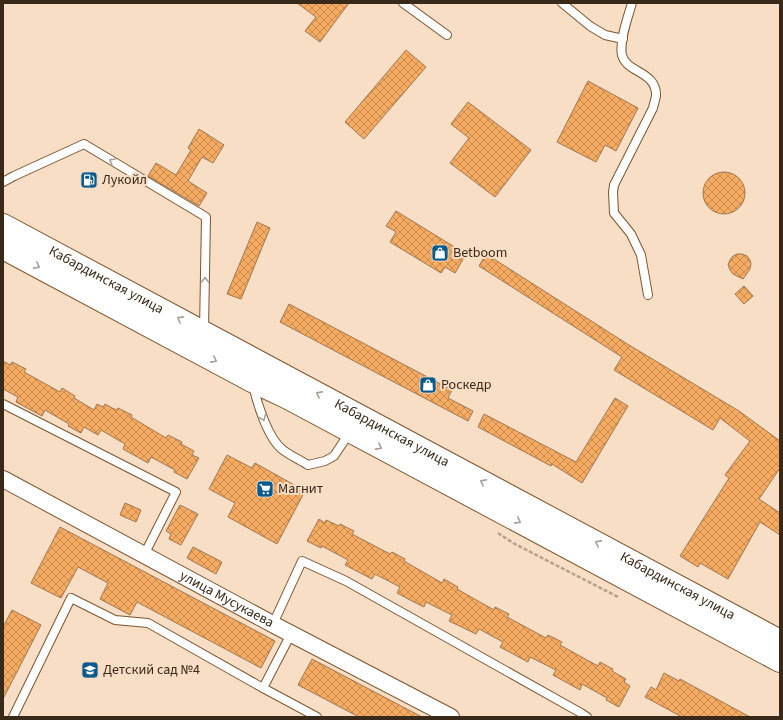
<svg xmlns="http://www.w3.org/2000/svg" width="783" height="720" font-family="'Source Sans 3',sans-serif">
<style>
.building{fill:url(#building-cross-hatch);stroke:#9f7750}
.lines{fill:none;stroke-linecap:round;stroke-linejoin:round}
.lane-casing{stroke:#7b552f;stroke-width:10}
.street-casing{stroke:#7b552f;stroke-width:18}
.secondary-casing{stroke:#7b552f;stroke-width:24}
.path{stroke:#b8a18c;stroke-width:2.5;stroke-dasharray:4 2;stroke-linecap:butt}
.lane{stroke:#fff;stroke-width:8}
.street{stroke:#fff;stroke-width:16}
.secondary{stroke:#fff;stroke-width:22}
.oneway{stroke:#a69f98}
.labels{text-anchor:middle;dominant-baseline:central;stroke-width:4;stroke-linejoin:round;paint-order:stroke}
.poi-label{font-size:14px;fill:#392919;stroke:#f9dec6;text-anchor:start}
.street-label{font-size:14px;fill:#392919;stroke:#f9dec6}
</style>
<defs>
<pattern id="building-cross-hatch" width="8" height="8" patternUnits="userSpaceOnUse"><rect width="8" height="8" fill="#f5ab62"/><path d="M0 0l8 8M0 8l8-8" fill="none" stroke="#c78b50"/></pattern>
</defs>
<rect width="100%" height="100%" fill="#f9dec6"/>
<g class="building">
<path d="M297 3H349L320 42 305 31 316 17Z"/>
<path d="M406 50 426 67 364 139 345 122Z"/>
<path d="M588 81 638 108 616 151 605 145 596 162 557 142Z"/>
<path d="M468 102 531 150 495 197 450 163 469 138 451 124Z"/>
<path d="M199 129 224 145 213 163 202 157 188 181 207 193 199 206 148 176 156 163 176 175 191 150 188 148Z"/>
<circle cx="724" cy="193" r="21"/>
<path d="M396 211 466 254 455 273 445 267 441 273 390 242 396 232 386 226Z"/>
<path d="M257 222 270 228 241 299 227 294Z"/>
<path d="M486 254 629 345 739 411 780 441V468L759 499 780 513V535L760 522 728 579 700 563 698 567 680 556 729 478 725 475 750 441 720 418 713 430 614 370 622 357 479 266Z"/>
<path d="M737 254H742L747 256 750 260 751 264 750 269 743 279 733 274 730 270 728 265 730 260 733 256Z"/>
<path d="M744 286 753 296 744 304 735 294Z"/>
<path d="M289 304 452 390 448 398 473 411 468 421 280 322Z"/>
<path d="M3 361 10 365 12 362 26 369 24 372 60 392 62 388 75 396 74 398 94 410 97 404 103 407 105 404 116 410 118 408 132 415 131 417 166 438 168 435 182 442 181 444 194 451 192 455 199 458 187 479 174 472 175 470 151 457 148 463 123 449 125 444 101 430 98 435 84 427 81 433 68 426 69 424 45 410 42 416 16 402 18 397 3 389Z"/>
<path d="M615 398 628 406 582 483 552 464 551 466 478 427 484 414 576 462Z"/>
<path d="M227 455 252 468 255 463 305 491 277 544 228 517 235 503 209 489Z"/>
<path d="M125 503 141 510 136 522 120 515Z"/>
<path d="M180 505 198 514 181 545 169 539 171 534 166 531Z"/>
<path d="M319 519 325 523 326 520 339 526 340 524 354 531 352 534 390 554 392 552 405 559 404 561 442 583 444 579 458 587 457 589 494 610 495 607 509 614 507 617 546 638 548 635 562 642 560 645 598 666 600 662 613 669 612 671 626 679 624 682 630 686 619 707 606 700 607 698 582 684 580 690 553 675 556 670 530 657 528 662 500 647 503 642 479 629 476 634 449 621 452 615 426 602 424 607 410 600 397 593 400 587 375 574 372 579 345 565 348 560 322 546 321 548 307 541Z"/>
<path d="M60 527 275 641 261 668 137 602 130 615 100 599 108 583 78 567 61 598 31 583Z"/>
<path d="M193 547 222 562 216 574 187 558Z"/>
<path d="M12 610 41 625 3 699V627Z"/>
<path d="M312 659 422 717H359L323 698 298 685Z"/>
<path d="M664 673 679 681 680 679 750 717H682L645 697 651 687 656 690Z"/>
</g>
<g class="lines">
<g class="lane-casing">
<g id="lane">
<path d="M403 3 447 35"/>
<path d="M562 3 590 26 605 35 623 39"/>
<path d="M632 3C628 17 619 41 622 55 626 73 657 71 656 96 655 100 654 104 653 108L614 185 613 192 614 213 631 234 641 255 648 295"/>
<path d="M3 182 14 176 84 144 206 217 204 330"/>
<path d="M253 385C257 403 268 439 283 450 291 456 300 460 308 465L325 461 334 456 350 432"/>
<path d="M3 404 176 492 144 555"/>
<path d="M273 624 302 561 346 581 581 713 587 717"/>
<path d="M291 634 263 688 317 717"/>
<path d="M13 717 71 598 115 620 148 623 263 688"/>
</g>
</g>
<g class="street-casing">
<g id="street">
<path id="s1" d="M3 479 278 627 451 717"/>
</g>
</g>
<g class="secondary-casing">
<g id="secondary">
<path id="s2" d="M3 225 780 641"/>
<path d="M3 248 252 381 288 398 780 661"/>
</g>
</g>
<path class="path" d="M498 533 513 543 618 597"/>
<use href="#lane" class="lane"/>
<use href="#street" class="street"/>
<use href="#secondary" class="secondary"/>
</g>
<defs><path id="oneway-chevron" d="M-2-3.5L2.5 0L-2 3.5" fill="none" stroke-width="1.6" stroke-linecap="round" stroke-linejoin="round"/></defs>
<g class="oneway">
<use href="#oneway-chevron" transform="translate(112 161) rotate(-149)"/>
<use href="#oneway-chevron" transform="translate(37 266) rotate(28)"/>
<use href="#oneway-chevron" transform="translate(205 280) rotate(-89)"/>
<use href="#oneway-chevron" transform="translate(180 319) rotate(-152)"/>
<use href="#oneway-chevron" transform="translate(214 360) rotate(28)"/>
<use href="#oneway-chevron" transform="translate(319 394) rotate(-152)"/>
<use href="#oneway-chevron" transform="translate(263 418) rotate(68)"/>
<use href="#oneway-chevron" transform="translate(379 447) rotate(28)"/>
<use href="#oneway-chevron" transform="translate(483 482) rotate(-152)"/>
<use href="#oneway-chevron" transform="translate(518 521) rotate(28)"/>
<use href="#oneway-chevron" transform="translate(598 543) rotate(-152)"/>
</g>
<defs>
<g id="fuel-square" transform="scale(0.9)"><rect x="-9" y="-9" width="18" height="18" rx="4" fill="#095b8d" stroke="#f9dec6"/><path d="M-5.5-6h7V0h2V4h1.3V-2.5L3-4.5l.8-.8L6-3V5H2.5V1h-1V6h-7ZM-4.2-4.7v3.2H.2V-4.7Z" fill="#fff"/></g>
<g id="shop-square" transform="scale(0.9)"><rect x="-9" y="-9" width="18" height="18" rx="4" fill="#095b8d" stroke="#f9dec6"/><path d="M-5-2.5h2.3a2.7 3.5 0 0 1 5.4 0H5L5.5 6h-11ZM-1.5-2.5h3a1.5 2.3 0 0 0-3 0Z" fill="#fff"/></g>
<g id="supermarket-square" transform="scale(0.9)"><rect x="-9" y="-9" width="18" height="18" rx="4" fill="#095b8d" stroke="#f9dec6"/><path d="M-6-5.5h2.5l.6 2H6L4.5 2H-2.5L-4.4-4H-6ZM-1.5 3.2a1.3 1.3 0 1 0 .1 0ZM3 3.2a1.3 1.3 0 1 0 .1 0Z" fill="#fff"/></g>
<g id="school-square" transform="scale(0.9)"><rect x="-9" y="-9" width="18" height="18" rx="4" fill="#095b8d" stroke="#f9dec6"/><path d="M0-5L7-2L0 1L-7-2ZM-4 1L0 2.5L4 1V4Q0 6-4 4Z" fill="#fff"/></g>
</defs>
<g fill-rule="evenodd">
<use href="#fuel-square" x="89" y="180"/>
<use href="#shop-square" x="440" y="253"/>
<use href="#shop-square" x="428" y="385"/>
<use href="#supermarket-square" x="265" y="489"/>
<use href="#school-square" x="90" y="670"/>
</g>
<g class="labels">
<g class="poi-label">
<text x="102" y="180">Лукойл</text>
<text x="453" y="253">Betboom</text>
<text x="441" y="385">Роскедр</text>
<text x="278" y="489">Магнит</text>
<text x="103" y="670">Детский сад №4</text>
</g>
<g class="street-label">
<text stroke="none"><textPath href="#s2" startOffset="117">Кабардинская улица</textPath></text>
<text stroke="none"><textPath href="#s2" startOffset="441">Кабардинская улица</textPath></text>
<text stroke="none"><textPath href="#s2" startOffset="765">Кабардинская улица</textPath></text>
<text stroke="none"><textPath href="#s1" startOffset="254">улица Мусукаева</textPath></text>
</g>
</g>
<rect width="783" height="720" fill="none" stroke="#392919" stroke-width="8"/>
</svg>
